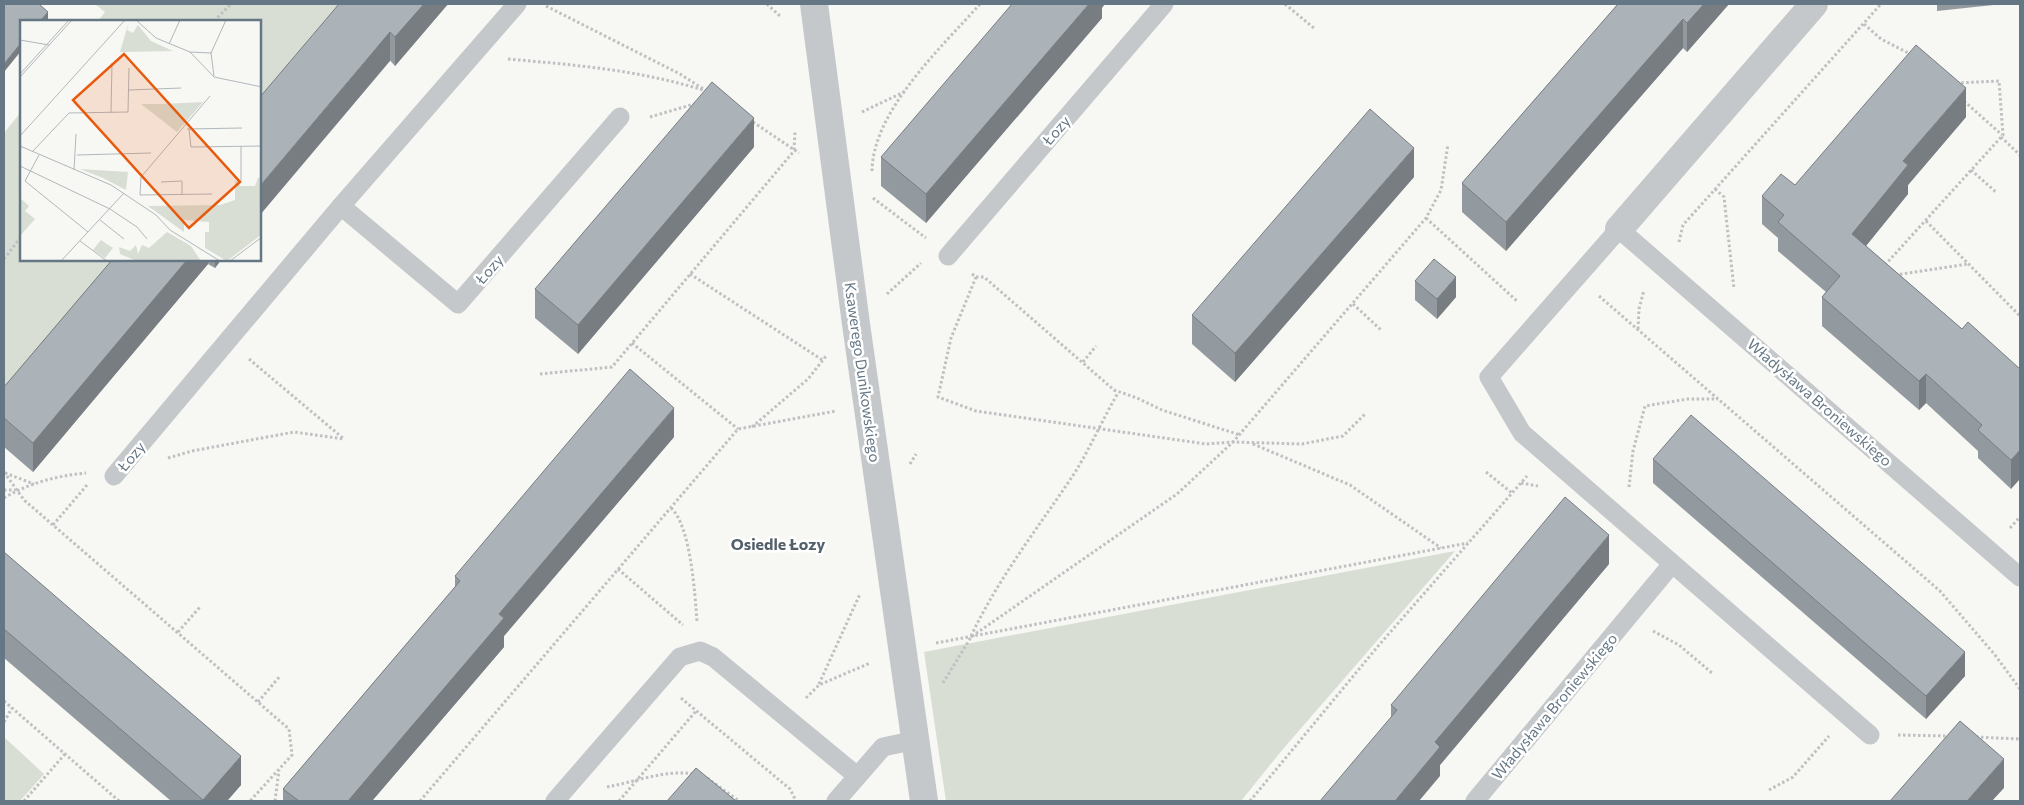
<svg xmlns="http://www.w3.org/2000/svg" width="2024" height="805" font-family="Commissioner,sans-serif">
<style>
.green{fill:#d8ded4}
.lines{fill:none;stroke-linecap:round;stroke-linejoin:round}
.path{stroke:#bec0c2;stroke-width:3;stroke-dasharray:2.5 2.5;stroke-linecap:butt}
.lane{stroke:#c4c8cb;stroke-width:19}
.street{stroke:#c4c8cb;stroke-width:28}
.wall{fill:#939a9f}
.shaded-wall{fill:#787d82}
.building{fill:#abb3b9;stroke:#787d82}
.labels{text-anchor:middle;dominant-baseline:central;stroke-width:5;stroke-linejoin:round;paint-order:stroke}
.street-label{font-size:15px;fill:#657785;stroke:#fff}
.neighbourhood-label{font-size:16px;font-weight:bold;fill:#53606a;stroke:#fff}
.inset-road{fill:none;stroke:#b0b8bd;stroke-width:1}
.view{fill:#e8590c;fill-opacity:0.15;stroke:#e8590c;stroke-width:2.5}
.inset-edge{fill:none;stroke:#657785;stroke-width:2.5}
</style>
<rect width="100%" height="100%" fill="#f7f7f3"/>
<g class="green">
<path d="M95 4H349L260 106V21H98L105 12Z"/>
<path d="M21 112V260H125L4 399V133Z"/>
<path d="M1455 551 1283 749 1241 801H946L924 652Z"/>
<path d="M4 737 44 774 20 801H4Z"/>
</g>
<g class="lines">
<g class="path">
<path d="M767 4 781 17"/>
<path d="M1285 4 1315 29"/>
<path d="M546 6 680 74 708 92"/>
<path d="M214 21 231 4"/>
<path d="M1864 24 1881 39 1912 55"/>
<path d="M508 59C575 65 639 70 703 90"/>
<path d="M1964 101 2002 135"/>
<path d="M862 112 906 91"/>
<path d="M650 117 694 104"/>
<path d="M753 122 799 153"/>
<path d="M2001 137 2020 155"/>
<path d="M794 150 795 131"/>
<path d="M1971 170 1997 193"/>
<path d="M872 171C873 110 942 47 980 4"/>
<path d="M1715 189 1724 197 1734 289"/>
<path d="M873 198 926 238"/>
<path d="M1426 218 1518 302"/>
<path d="M1926 221 2020 316"/>
<path d="M1679 242 1683 225 1881 4"/>
<path d="M4 259 21 237"/>
<path d="M1885 265 2003 135 1999 81 1958 83"/>
<path d="M690 274 824 361"/>
<path d="M972 274 976 277H984L1114 390 1137 398 1162 410 1240 435"/>
<path d="M1895 275 1968 264"/>
<path d="M976 277 951 338 938 397 976 411 1206 444 1233 442 1302 444 1343 436 1366 413"/>
<path d="M887 294 921 263"/>
<path d="M1599 296 1940 591 1995 655 2020 689"/>
<path d="M1353 304 1381 330"/>
<path d="M1638 329 1639 309 1644 290"/>
<path d="M632 343 738 429"/>
<path d="M249 359 344 439"/>
<path d="M1083 362 1096 346"/>
<path d="M540 374 612 367 794 151"/>
<path d="M752 427 808 379 826 356"/>
<path d="M1253 444 1350 485 1441 548"/>
<path d="M168 458 192 451 294 432 344 439"/>
<path d="M910 464 916 454"/>
<path d="M4 472 24 500 289 729 292 755 250 801"/>
<path d="M1486 472 1512 493"/>
<path d="M5 473 34 484"/>
<path d="M1521 483 1538 486"/>
<path d="M1629 487 1633 451 1645 406 1688 399H1718"/>
<path d="M4 490H15"/>
<path d="M4 498C29 483 56 476 86 473"/>
<path d="M671 508C691 526 695 595 697 622"/>
<path d="M53 525 87 485"/>
<path d="M2010 528 2020 517"/>
<path d="M618 569 683 625"/>
<path d="M1653 631 1679 645 1712 673"/>
<path d="M178 632 200 607"/>
<path d="M971 636C998 579 1037 529 1072 477 1089 451 1102 420 1118 393"/>
<path d="M936 643 1468 543"/>
<path d="M943 683 971 637 1177 494 1233 442 1426 218 1441 190 1448 144"/>
<path d="M819 684 860 594"/>
<path d="M681 698 790 789 796 801"/>
<path d="M806 698 819 685 870 663"/>
<path d="M4 701 119 801"/>
<path d="M258 702 280 676"/>
<path d="M4 722 12 708"/>
<path d="M1898 735 1949 736"/>
<path d="M1976 737 2020 739"/>
<path d="M707 778 739 801"/>
<path d="M607 787C635 782 666 769 694 774"/>
<path d="M1769 790 1793 777 1829 736"/>
<path d="M24 801 65 754"/>
<path d="M275 801 279 770"/>
<path d="M420 801 738 429 836 411"/>
<path d="M619 801 696 711"/>
<path d="M1250 801 1379 645 1527 476"/>
</g>
<g class="lane">
<path d="M341 206 458 304 620 117"/>
<path d="M948 256 1164 4"/>
<path d="M114 476 341 206 517 4"/>
<path d="M1870 735 1522 433 1489 377 1619 229 2020 577"/>
<path d="M555 801 680 657 700 651 713 657 857 776"/>
<path d="M836 801 883 747 916 740"/>
<path d="M1475 801 1672 564"/>
</g>
<g class="street">
<path d="M814 4 856 324 924 801"/>
<path d="M1619 229 1814 4"/>
</g>
</g>
<g class="wall">
<path d="M339 4H448L395 66Z"/>
<path d="M1618 4H1729L1687 52 1683 48 1506 251 1462 212V183Z"/>
<path d="M1937 4H2003L1937 11Z"/>
<path d="M1102 8V18L926 223 881 186V157Z"/>
<path d="M1966 117 1908 185V194L1866 246 1962 329 2020 369 2011 489 1978 458V451L1926 403 1919 410 1822 326V297L1826 292 1778 251V238L1762 224V196L1795 185Z"/>
<path d="M754 147 578 354 535 318V289Z"/>
<path d="M1414 177 1235 382 1192 344V315Z"/>
<path d="M112 260H221L215 268 208 264 33 472 4 447V387Z"/>
<path d="M1415 281 1456 297 1437 319 1415 300Z"/>
<path d="M674 437 504 636V647L372 801H283V789L455 587V576Z"/>
<path d="M1653 459 1965 676 1926 719 1653 483Z"/>
<path d="M4 552 241 785 227 801H171L4 658Z"/>
<path d="M1609 564 1440 765V776L1391 716V705Z"/>
</g>
<g class="shaded-wall">
<path d="M424 4H448L395 66V37Z"/>
<path d="M1089 4H1105L1102 8V18L926 223V194Z"/>
<path d="M1704 4H1729L1687 52V23Z"/>
<path d="M48 12V20L47 21H40Z"/>
<path d="M1683 19V48L1506 251V222Z"/>
<path d="M390 32V61L260 215V186Z"/>
<path d="M21 43V51L4 72V64Z"/>
<path d="M1966 88V117L1908 185V194L1852 263V234L1903 161Z"/>
<path d="M754 118V147L578 354V325Z"/>
<path d="M1414 148V177L1235 382V353Z"/>
<path d="M187 260H208V264L33 472V443Z"/>
<path d="M215 260H221L215 268Z"/>
<path d="M1456 277V297L1437 319V299Z"/>
<path d="M1926 374V403L1919 410V381Z"/>
<path d="M674 408V437L504 636V647L372 801H348L499 614Z"/>
<path d="M2020 450V479L2011 489V460Z"/>
<path d="M1609 535V564L1440 765V776L1419 801H1395L1435 742Z"/>
<path d="M1965 652V676L1926 719V696Z"/>
<path d="M241 756V785L227 801H203V800Z"/>
<path d="M2004 759V788L1992 801H1967Z"/>
</g>
<g class="building">
<path d="M4 4H39L48 12 40 21H21V43L4 64Z"/>
<path d="M339 4H424L395 37 390 32 260 186V97Z"/>
<path d="M1012 4H1089L926 194 881 157Z"/>
<path d="M1618 4H1704L1687 23 1683 19 1506 222 1462 183Z"/>
<path d="M1916 45 1966 88 1903 161 1908 165 1852 234 1962 329 1968 322 2020 369V450L2011 460 1978 430 1982 425 1926 374 1919 381 1822 297 1840 276 1778 222 1784 215 1762 196 1781 174 1795 185Z"/>
<path d="M712 82 754 118 578 325 535 289Z"/>
<path d="M1370 109 1414 148 1235 353 1192 315Z"/>
<path d="M1434 259 1456 277 1437 299 1415 281Z"/>
<path d="M112 260H187L33 443 4 418V387Z"/>
<path d="M630 369 674 408 499 614 504 618 348 801H299L283 789 460 581 455 576Z"/>
<path d="M1691 415 1965 652 1926 696 1653 459Z"/>
<path d="M1565 497 1609 535 1435 742 1440 747 1395 801H1320L1397 710 1391 705Z"/>
<path d="M4 552 241 756 203 800 4 629Z"/>
<path d="M1960 721 2004 759 1967 801H1890Z"/>
<path d="M696 768 736 801H667Z"/>
</g>
<g class="labels">
<g class="street-label">
<text transform="translate(1056 130) rotate(-49)">Łozy</text>
<text transform="translate(489 269) rotate(-49)">Łozy</text>
<text transform="translate(863 372) rotate(82)">Ksawerego Dunikowskiego</text>
<text transform="translate(1820 402) rotate(41)">Władysława Broniewskiego</text>
<text transform="translate(131 456) rotate(-50)">Łozy</text>
<text transform="translate(1554 706) rotate(-50)">Władysława Broniewskiego</text>
</g>
<g class="neighbourhood-label">
<text x="778" y="543">Osiedle Łozy</text>
</g>
</g>
<g transform="translate(20 20)">
<rect width="241" height="241" fill="#f7f7f3"/>
<path d="M109 1 107 10 113 13 118 5 131 21 153 31 100 32ZM183 82 157 112 121 84H143ZM60 149 108 152 106 170 83 158ZM241 157V215L207 241 185 228V212H189V202L164 200V212L128 186 200 185 215 180V161H219L220 166H235L238 158ZM0 178 9 186 5 191 15 199 0 216ZM147 212 171 226 181 241H117L100 234 99 227 110 231 116 225 118 234 122 225 129 228ZM81 220 93 228 85 238 73 230Z" fill="#d8ded4"/>
<path class="inset-road" d="M116 0 136 18 170 32 194 57 242 67M0 20 29 25M149 24 160 0M170 32 191 33M0 54 49 0M194 56 191 33 206 0M0 57 52 0M109 70 161 68M91 92 92 43M167 109 222 108M169 109 171 127 242 126M0 116 105 0M0 126 91 165 136 195 150 210 200 241M12 132 49 93 108 92 109 48M19 135 5 161 68 212M57 135 131 133M0 146 90 189 117 207 127 219M54 150 56 114M221 161V126M141 162 162 161V175M120 175 121 157 190 76M120 175 192 174M80 200 104 219M60 221 87 241M41 241 104 173M210 241 242 217"/>
<path class="view" d="M104 34 220 162 169 208 53 80Z"/>
<rect width="241" height="241" class="inset-edge"/>
</g>
<rect width="2024" height="805" fill="none" stroke="#657785" stroke-width="10"/>
</svg>
